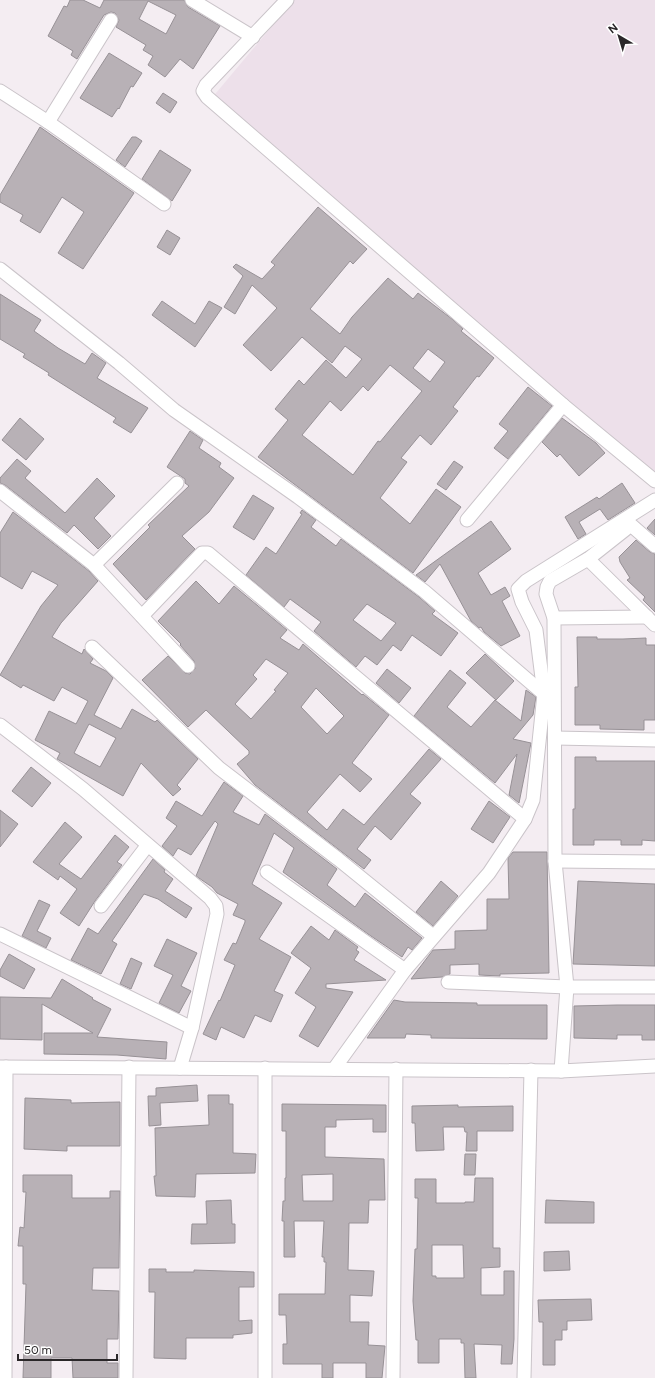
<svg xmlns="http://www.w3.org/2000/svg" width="655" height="1378" font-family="Figtree,sans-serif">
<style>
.built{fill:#ede0ea}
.building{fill:#b8b1b6;stroke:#979196;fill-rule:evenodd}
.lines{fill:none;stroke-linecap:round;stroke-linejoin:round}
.street-casing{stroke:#cac4c9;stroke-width:15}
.street{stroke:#fff;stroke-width:13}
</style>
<rect width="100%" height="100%" fill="#f4edf2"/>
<path class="built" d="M294 0H655V477L211 99Z"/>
<g class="building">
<path d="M70 0H83L100 8 104 0H184L188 7 220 26 193 69 180 59 165 77 148 65 153 56 143 50 146 45 116 27 119 20 115 13 111 12 104 15 77 59 71 55 73 51 48 36 64 6 67 7ZM148 1 176 15 166 34 139 19Z"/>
<path d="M109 53 142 73 133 87 131 86 119 109 118 108 112 117 80 98Z"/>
<path d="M163 93 177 102 170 113 156 103Z"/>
<path d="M40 127 134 193 83 269 58 253 84 212 62 197 40 233 20 221 23 215 0 202V195Z"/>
<path d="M132 137H136L142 141 125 167 116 160Z"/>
<path d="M160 150 191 170 172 201 142 179Z"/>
<path d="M318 207 367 249 353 264 350 261 310 309 340 334 352 317 388 278 413 299 418 293 452 319 463 329 461 331 494 358 479 377 477 376 453 407 458 411 431 445 420 435 401 458 407 462 380 498 410 524 436 489 461 507 413 573 258 457 288 420 275 409 299 380 304 385 326 360 346 378 362 359 345 346 332 363 302 337 271 371 243 345 277 308 252 285 235 314 224 307 243 276 233 267 236 264 262 279 275 265 271 262ZM428 349 445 362 430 382 413 368ZM390 365 422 391 380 442 378 441 353 475 302 435 330 401 341 411 363 386 368 391Z"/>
<path d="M167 230 180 238 170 255 157 247Z"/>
<path d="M0 294 41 320 34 331 58 348 85 364 92 353 106 363 97 378 148 408 131 433 113 422 116 418 48 375 49 373 23 357 25 354 0 339Z"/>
<path d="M162 301 195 324 209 301 222 308 195 347 152 315Z"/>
<path d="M528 387 552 406 508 459 494 448 508 431 499 424Z"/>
<path d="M20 418 44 439 26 460 2 440Z"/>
<path d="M562 418 596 443 605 453 579 476 560 454 557 457 542 442Z"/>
<path d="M190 431 203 440 199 448 221 463 219 467 234 478 209 512 182 536 195 549 146 600 113 564 150 527 148 525 189 486 185 483V479L167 467Z"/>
<path d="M17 459 31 471 25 478 65 513 97 478 115 496 94 518 111 536 98 549 74 525 67 533 5 485 0 483V478Z"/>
<path d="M454 461 463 467 446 490 437 484Z"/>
<path d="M622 483 635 503 608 520 600 509 579 522 586 534 578 539 565 517 597 497 599 499Z"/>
<path d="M253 495 274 508 254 540 233 527Z"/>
<path d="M302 510 316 520 311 527 336 546 341 539 419 597 435 611 432 614 458 633 441 656 412 635 401 651 393 645 377 665 365 656 356 667 314 631 321 622 290 599 284 607 246 575 266 547 276 554 302 514 300 513ZM367 604 396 623 381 641 353 620Z"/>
<path d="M13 512 89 571 98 581 61 623 52 637 82 654 84 649 93 659 90 663 106 671 113 678 94 715 121 729 132 709 155 722 157 720 198 759 177 785 181 789 173 796 141 763 123 796 57 759 60 753 35 740 49 711 76 724 88 701 62 687 54 701 23 685 21 688 0 675 41 606 58 585 32 571 22 589 0 576V533ZM89 724 116 738 100 767 74 753Z"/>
<path d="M655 519V535L647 528Z"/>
<path d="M491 521 511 549 478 573 491 595 505 587 510 596 502 601 520 636 501 646 484 632 481 627 479 628 471 621 440 564 425 582 416 575Z"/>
<path d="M636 540 650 552 655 554V612L643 600 645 597 627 580 630 578 620 562 619 557Z"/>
<path d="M196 581 219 604 234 586 287 630 280 638 299 650 303 644 362 695 363 694 389 715 352 763 372 779 360 792 340 774 307 812 327 830 343 809 364 825 429 749 441 759 410 794 421 803 391 840 375 826 357 849 371 860 364 869 255 785 237 764 249 754V751L206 710 188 727 142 680 168 656 185 673 190 674 195 669 194 661 180 645 181 644 158 621ZM266 659 288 673 274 690 276 691 251 719 235 704 257 679 253 675ZM316 688 344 716 327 734 301 707Z"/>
<path d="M577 637H597V639H623L646 638V645H655V720H644V730L600 729V725H575V687H578Z"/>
<path d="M485 654 514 681 496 700 466 673Z"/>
<path d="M387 669 411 688 399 703 376 683Z"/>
<path d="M450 670 466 683 447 707 471 727 495 700 521 721 526 690 536 697 533 715 513 739 531 743 519 803 509 795 517 754 495 783 414 716Z"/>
<path d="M575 757H596V761H655V841L642 840V845H621V840H594V845H573V809H575Z"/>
<path d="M31 767 51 783 32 807 12 791Z"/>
<path d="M224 782 243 796 233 812 259 825 265 814 337 869 327 885 355 907 365 893 422 938 412 950 408 947 402 957 368 934 283 872 294 848 274 833 252 884 282 903 259 939 291 957 274 991 283 995 271 1022 255 1015 244 1038 221 1027 216 1040 203 1034 219 1000 220 1001 235 965 224 960 233 943 236 944 245 922V920L233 915 238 904 217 893 212 887 196 876 218 824 215 821 191 855 178 848 173 856 162 846 177 826 166 818 176 801 202 816Z"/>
<path d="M489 801 510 817 493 843 471 829Z"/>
<path d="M0 810 18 824 0 847Z"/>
<path d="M65 822 82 837 59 864 81 879 115 835 129 847 117 862 122 865 95 901 79 926 60 913 77 889 60 876 58 880 33 862Z"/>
<path d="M513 852H547L549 973 500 974V976L479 975V964L450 965V974L442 977 411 979 433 950 455 949V931L487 930V899H509L508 858Z"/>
<path d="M153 859 165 870 164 872 173 879 165 891 192 908 186 918 158 899 144 894 112 941 117 944 101 974 71 960 88 928 98 934Z"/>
<path d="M441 881 458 896 433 926 416 912Z"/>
<path d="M578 881 655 884V966L573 964Z"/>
<path d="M39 900 50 905 37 931 51 938 46 948 22 936Z"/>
<path d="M311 926 329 940 335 930 358 947 356 950 359 952 354 960 386 980 326 984V988L353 992 318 1047 299 1036 316 1007 295 993 311 968 291 953Z"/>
<path d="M167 939 197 953 181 986 191 991 179 1013 159 1003 173 975 154 966Z"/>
<path d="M9 954 35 969 24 989 0 976V970Z"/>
<path d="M131 958 142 963 131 989 120 984Z"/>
<path d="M62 979 93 998 92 999 111 1009 97 1037 167 1042 166 1059 117 1055 44 1054V1033H93L42 1004V1040L0 1039V997L51 998Z"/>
<path d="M394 1000 405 1002 477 1003V1005H547V1039L431 1038V1035L406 1034 405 1038H367Z"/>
<path d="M617 1005H655V1040H642V1035H617V1039L574 1038V1006Z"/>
<path d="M197 1085 198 1101 160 1103 161 1125 149 1126 148 1096H156V1088Z"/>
<path d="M208 1095H229V1104H233V1153L256 1154 255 1173 196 1174 195 1197 156 1196 154 1176H156L155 1128 209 1125Z"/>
<path d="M25 1098 71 1100V1103L120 1102V1146H67V1151L24 1149Z"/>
<path d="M282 1104 386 1105V1132H373V1119L336 1120V1127H325V1157L384 1159 385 1200H369L368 1223H349L348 1270 374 1271 372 1296 350 1295V1322H369L368 1345 385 1346 382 1378H366V1363H333V1378H322V1364H283V1344H287L286 1315H279V1294H325L326 1262H324V1257H322L324 1221H294L295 1257H284V1221H282L283 1201H285V1178H286V1131H282ZM333 1174V1201H303L302 1175Z"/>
<path d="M458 1105V1107L513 1106V1131H477V1151H466L467 1132H465L464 1127H443L444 1150 416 1151 415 1123H412V1106Z"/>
<path d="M465 1154H476L475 1175H464Z"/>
<path d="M23 1175H72V1198H110V1191H120L119 1268H93L92 1290 119 1291 118 1339H107V1363H118V1378H73L72 1358H51V1378H23L26 1284H23V1246H18L20 1227 24 1228 26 1192H23Z"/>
<path d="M475 1178H493V1248H500V1267L481 1268V1295H504V1271H514V1339L512 1364H501L502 1345 474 1344 476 1378H465L464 1343H461V1339H439V1363H418V1340H416L413 1301 415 1249H417L418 1198H415V1179H436V1203H465V1202H474ZM432 1245H463L464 1278H436V1276H432Z"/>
<path d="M231 1200 232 1224H235V1243L191 1244 192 1224H207L206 1201Z"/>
<path d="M546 1200 594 1202V1223H545Z"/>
<path d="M569 1251 570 1270 544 1271V1252Z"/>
<path d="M149 1269H166V1272H194V1270L254 1272V1287H239V1321L252 1320V1333L233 1335V1338H186V1359L154 1358 155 1292H149Z"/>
<path d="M591 1299 592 1320 567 1321V1330H562V1340H555V1365H543V1322H539L538 1300Z"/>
</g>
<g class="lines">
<g class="street-casing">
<g id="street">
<path d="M192 0 253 37"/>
<path d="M287 0 206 85 203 91 207 97 563 405 655 481"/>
<path d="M0 91 48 122 164 204"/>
<path d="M48 122 111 20"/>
<path d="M0 269 119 363 174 410 298 497 424 591 544 694"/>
<path d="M0 491 94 565 188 666"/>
<path d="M467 520 563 405"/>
<path d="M588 559 655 625"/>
<path d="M94 565 177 483"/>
<path d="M142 616 202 553H208L525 819"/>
<path d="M554 618 647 617"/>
<path d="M92 647 219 768 338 859 433 936"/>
<path d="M0 725 83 789 210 898 216 906 217 914 192 1028 180 1068"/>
<path d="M555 738 655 740"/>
<path d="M555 861 655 862"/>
<path d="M267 872 405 970"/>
<path d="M101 906 147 846"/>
<path d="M0 934 192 1028"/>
<path d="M448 982 567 987H655"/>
<path d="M0 1067 561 1071 655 1066"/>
<path d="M265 1068V1378"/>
<path d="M334 1069 405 970 489 873 525 819 533 800 544 694 536 630 522 602 518 589 526 581 655 500"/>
<path d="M561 1071 567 987 555 861 554 618 546 594 547 587 550 581 588 559 631 525 655 546"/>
<path d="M5 1378 6 1067"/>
<path d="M126 1378 129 1067"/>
<path d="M393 1378 396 1069"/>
<path d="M524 1378 531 1070"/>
</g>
</g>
<use href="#street" class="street"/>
</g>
<g transform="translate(619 36) rotate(322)" stroke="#ffffff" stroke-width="3" paint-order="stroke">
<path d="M0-3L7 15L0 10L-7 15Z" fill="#2a2729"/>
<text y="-6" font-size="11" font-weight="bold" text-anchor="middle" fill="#2a2729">N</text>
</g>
<path d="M18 1354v6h99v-6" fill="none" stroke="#2a2729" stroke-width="2"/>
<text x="24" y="1354" font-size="12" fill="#2a2729" stroke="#ffffff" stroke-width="3" paint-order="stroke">50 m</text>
</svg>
